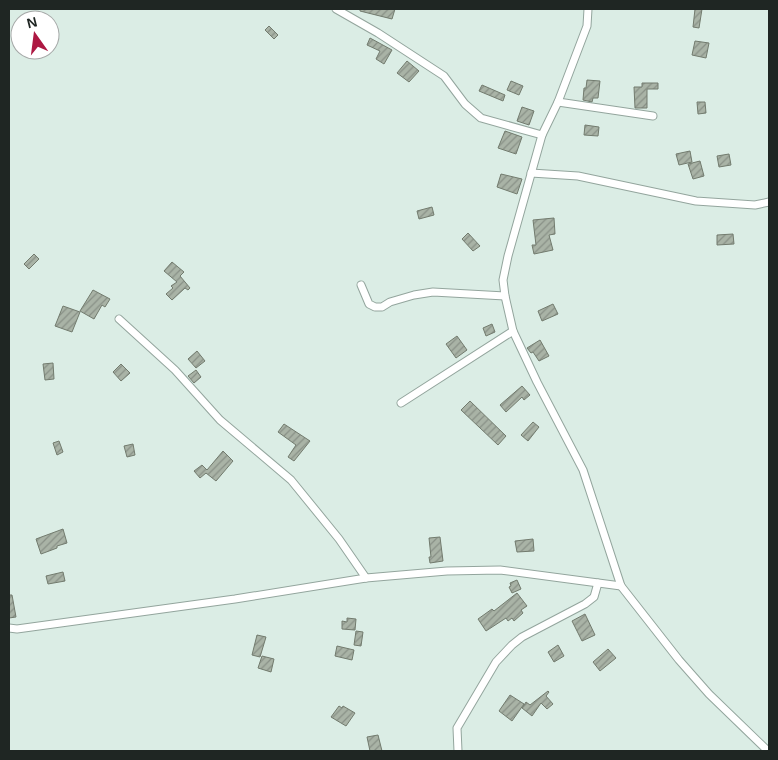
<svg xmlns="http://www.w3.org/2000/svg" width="778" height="760" font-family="Arial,sans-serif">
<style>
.building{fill:url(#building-hatch);stroke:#727b6e}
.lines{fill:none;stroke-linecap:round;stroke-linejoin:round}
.street-casing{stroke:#93a59d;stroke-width:9}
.street{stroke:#fff;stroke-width:7}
</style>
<defs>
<pattern id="building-hatch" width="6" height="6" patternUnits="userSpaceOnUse" patternTransform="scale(1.25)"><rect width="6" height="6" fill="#a9b3a6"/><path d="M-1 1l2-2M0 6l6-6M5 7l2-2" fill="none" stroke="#899187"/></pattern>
</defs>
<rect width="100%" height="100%" fill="#dbede5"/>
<g class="building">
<path d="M360 9H395L392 19 360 11Z"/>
<path d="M695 9H702L699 28 693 27Z"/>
<path d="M269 26 278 35 274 39 265 30Z"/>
<path d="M370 38 392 50 384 64 376 59 380 51 367 45Z"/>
<path d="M695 41 709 43 706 58 692 55Z"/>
<path d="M407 61 419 71 409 82 397 73Z"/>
<path d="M587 80 600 81 598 98H593L592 102 583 100 584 88H586Z"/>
<path d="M511 81 523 86 519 95 507 90Z"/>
<path d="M642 83H658V89H647V108H635L634 87H642Z"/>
<path d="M482 85 505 95 503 101 479 91Z"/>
<path d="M697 102H705L706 113 698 114Z"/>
<path d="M522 107 534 111 529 125 517 121Z"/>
<path d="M585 125 599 127 598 136 584 135Z"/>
<path d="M505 131 522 137 516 154 498 148Z"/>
<path d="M690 151 692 162 679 165 676 154Z"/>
<path d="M729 154 731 165 719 167 717 156Z"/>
<path d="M700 161 704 176 693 179 688 164Z"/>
<path d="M501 174 522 179 517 194 497 187Z"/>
<path d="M432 207 434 215 419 219 417 211Z"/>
<path d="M554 218 555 234 549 235 553 250 534 254 532 245H536L533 220Z"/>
<path d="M468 233 480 246 473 251 462 239Z"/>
<path d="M733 234 734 244 717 245V235Z"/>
<path d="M34 254 39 259 29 269 24 264Z"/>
<path d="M172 262 184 272 180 276 190 288 188 290 185 288 172 300 166 294 173 288 171 286 177 282 164 271Z"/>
<path d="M93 290 110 299 105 307 102 305 94 319 80 311Z"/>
<path d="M553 304 558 314 542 321 538 311Z"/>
<path d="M63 306 80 312 72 332 55 326Z"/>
<path d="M492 324 495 332 486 336 483 328Z"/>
<path d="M457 336 467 350 456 358 446 344Z"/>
<path d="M540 340 549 356 539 361 533 352 531 353 527 348Z"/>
<path d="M197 351 205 361 196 368 188 359Z"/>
<path d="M53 363 54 379 45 380 43 364Z"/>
<path d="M121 364 130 373 121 381 113 372Z"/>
<path d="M196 370 201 377 194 383 188 376Z"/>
<path d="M522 386 530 395 524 400 522 397 506 412 500 405Z"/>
<path d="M470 401 506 436 498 445 461 410Z"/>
<path d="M533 422 539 427 528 441 521 435Z"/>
<path d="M284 424 310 441 294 461 288 457 296 445 278 432Z"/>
<path d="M59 441 63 452 57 455 53 443Z"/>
<path d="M133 444 135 455 127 457 124 446Z"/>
<path d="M223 451 233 461 216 481 206 473 200 478 194 471 202 465 207 470Z"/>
<path d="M63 529 67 543 57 546V548L41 554 36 539Z"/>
<path d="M440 537 443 561 430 563 429 557H431L429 538Z"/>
<path d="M533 539 534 551 517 552 515 541Z"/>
<path d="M63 572 65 581 48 584 46 576Z"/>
<path d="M517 580 521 589 512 593 509 587 511 586 510 583Z"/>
<path d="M517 593 527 606 521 610 523 613 514 621 512 618 508 621 506 618 486 631 478 619 492 609 494 611Z"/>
<path d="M9 595H12L16 617 9 618Z"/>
<path d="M585 614 595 635 582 641 572 621Z"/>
<path d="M347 618 356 619 355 630 342 629V621L347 622Z"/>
<path d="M356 631 363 632 361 646 354 645Z"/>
<path d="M257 635 266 637 260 657 252 655Z"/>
<path d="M558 645 564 656 554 662 548 652Z"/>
<path d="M337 646 354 650 352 660 335 656Z"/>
<path d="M608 649 616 658 600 671 593 662Z"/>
<path d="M262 656 274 659 271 672 258 668Z"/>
<path d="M548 691 549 692 546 696 553 704 547 709 541 703 532 716 522 708 526 702 530 705Z"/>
<path d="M510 695 524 704 512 721 499 711Z"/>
<path d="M339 706 342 708 343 706 355 713 346 726 331 717Z"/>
<path d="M378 735 382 751H370L367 737Z"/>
</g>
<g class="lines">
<g class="street-casing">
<g id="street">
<path d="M336 9 378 33 444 76 465 104 481 118 542 135"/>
<path d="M588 9 587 26 558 102 542 135 508 256 503 280 505 296 513 331 537 382 583 470 621 586 679 660 709 694 768 751"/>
<path d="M558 102 653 116"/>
<path d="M531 173 578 176 696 201 755 205 769 202"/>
<path d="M361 285 369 304 375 307H382L390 302 414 295 433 292 505 296"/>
<path d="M119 319 175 370 220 420 291 480 339 539 366 578"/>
<path d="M401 403 513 331"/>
<path d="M9 628 17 629 235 599 366 578 447 571 500 570 621 586"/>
<path d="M458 751 457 728 496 662 512 645 522 637 585 604 594 597 598 583"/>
</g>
</g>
<use href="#street" class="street"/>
</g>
<rect width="778" height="760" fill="none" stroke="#1f2623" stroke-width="20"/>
<g transform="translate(35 35) rotate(346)"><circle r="24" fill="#ffffff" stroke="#a5a8a7"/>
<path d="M0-4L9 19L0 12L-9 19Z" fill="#ad1842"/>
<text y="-8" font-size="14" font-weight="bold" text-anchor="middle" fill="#1f2623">N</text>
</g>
</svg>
